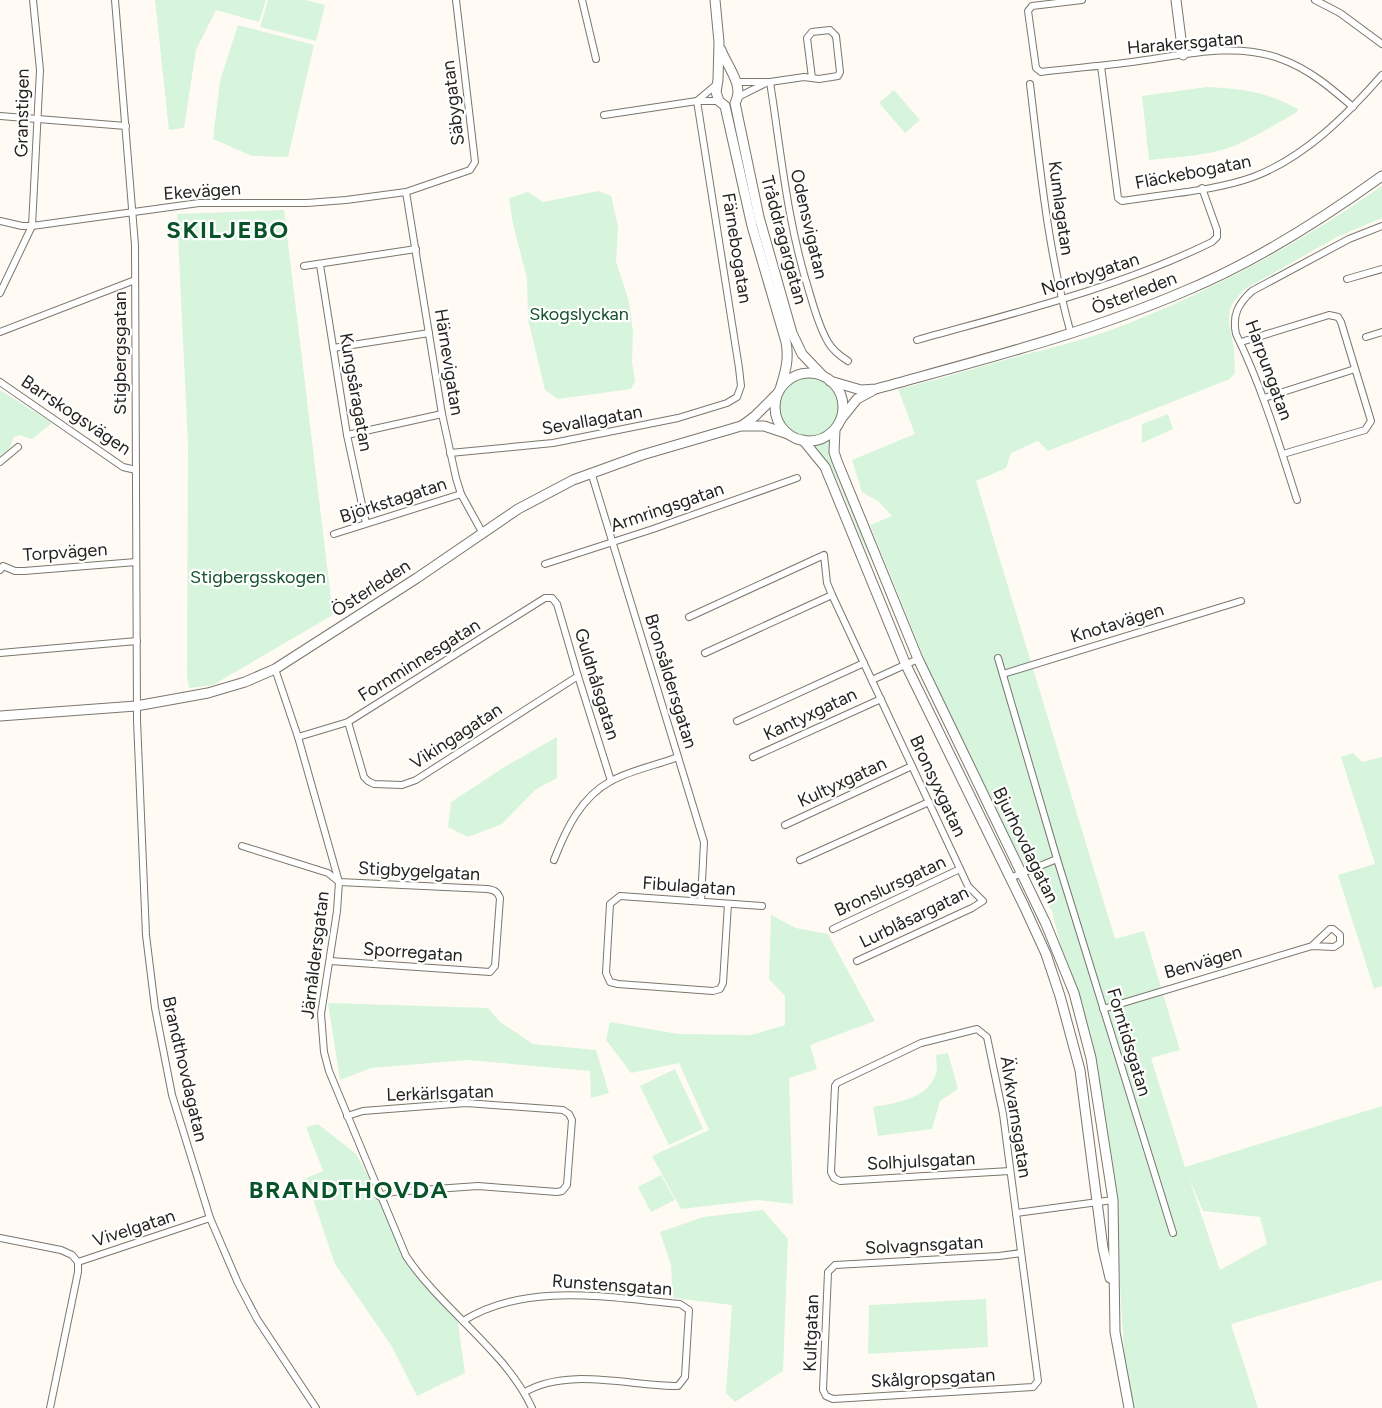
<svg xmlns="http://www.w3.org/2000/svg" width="1382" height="1408" font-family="Figtree,sans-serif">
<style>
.green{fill:#d6f5dc;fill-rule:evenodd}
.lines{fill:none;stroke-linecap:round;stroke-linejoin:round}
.street-casing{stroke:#7b766e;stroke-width:8}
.secondary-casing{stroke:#7b766e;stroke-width:11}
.street{stroke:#fff;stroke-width:6}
.secondary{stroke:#fff;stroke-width:9}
.labels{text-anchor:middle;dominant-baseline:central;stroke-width:4.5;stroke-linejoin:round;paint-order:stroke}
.street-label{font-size:18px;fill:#252320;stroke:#fff}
.park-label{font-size:18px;fill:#12502a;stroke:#fff}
.district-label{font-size:24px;font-weight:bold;letter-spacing:1.5px;fill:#085428;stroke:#fff}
</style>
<rect width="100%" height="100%" fill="#fffbf4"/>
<g class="green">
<path d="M155 0H266L259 22 216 10 196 50 184 128 169 130Z"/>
<path d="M268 0H306L325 5 316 41 260 27Z"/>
<path d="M238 25 314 45 288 157 252 156 213 139 220 81Z"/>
<path d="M1207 87C1245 89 1264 91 1298 109L1297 112C1276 124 1256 137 1234 146 1208 156 1176 157 1149 160L1142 96Z"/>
<path d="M894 90 920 120 905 133 879 103Z"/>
<path d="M1382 186V218L1339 236 1245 289C1221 311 1230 322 1234 349 1235 357 1234 365 1235 373L1230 379 1048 451 1038 441 1011 453 1006 468 976 481 1115 939 1144 931 1180 1050 1151 1058 1185 1167 1382 1106V1280L1231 1324 1258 1408H1134L1125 1369 1115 1200 1102 1108 1089 1033 1080 1000 1060 943 1052 911 1016 850 931 675 870 525 892 516 879 502 862 492 852 460 915 434 898 389C935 381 971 369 1008 359 1050 348 1094 338 1134 321 1221 286 1305 240 1382 186ZM1189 1178 1203 1211 1260 1217 1267 1244 1220 1270Z"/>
<path d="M598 191 611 196 618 226 616 261 629 302 633 332 632 362 635 381 631 389 558 399 545 390 528 319 527 278 513 224 509 198 528 192 543 202Z"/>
<path d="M284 210 333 615 213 685 189 688 187 676 188 445 177 214Z"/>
<circle cx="809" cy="407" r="29"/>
<path d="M0 390 52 423 32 439 19 435 14 437 9 449 0 456Z"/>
<path d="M1168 414 1173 429 1142 443V424Z"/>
<path d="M830 441 837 471 874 564C851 526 845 479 815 446Z"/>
<path d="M557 737V778L535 790 502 824 468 837 448 827 451 802 506 766Z"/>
<path d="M1353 753 1362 762 1382 757V986L1374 989 1338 875 1375 864 1341 757Z"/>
<path d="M771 915 796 928 828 934 875 1021 810 1045 817 1069 789 1078 793 1204 758 1200 681 1209 652 1156 709 1130 679 1063 631 1073 606 1040 610 1022 678 1034 751 1035 785 1025V996L769 979Z"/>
<path d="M328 1003 488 1008 500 1022 533 1044 596 1050 609 1093 591 1098 590 1071 467 1060 371 1068 340 1080Z"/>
<path d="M948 1053 958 1089 940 1101 932 1129 878 1136 873 1107C896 1103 927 1099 936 1074 938 1069 936 1061 936 1055Z"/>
<path d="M675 1069 703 1129 669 1145 640 1086Z"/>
<path d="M318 1124 356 1154 378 1194 408 1260 457 1316 465 1373 417 1396 391 1345 335 1264 306 1178 323 1171 306 1127Z"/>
<path d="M661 1175 675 1200 651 1212 638 1187Z"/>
<path d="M763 1210 788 1239 783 1371 735 1402 726 1393 732 1305 673 1298 671 1265 660 1232 703 1217Z"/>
<path d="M986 1299 988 1347 868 1354 869 1305Z"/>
</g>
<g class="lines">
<g class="street-casing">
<g id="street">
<path d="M115 0 135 245 137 720 146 935 155 1008 172 1095 210 1218 238 1283 257 1319 316 1408"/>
<path d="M582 0 596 59"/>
<path d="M1082 0 1032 6 1028 11 1036 68 1041 72C1072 68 1102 66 1132 62 1179 56 1235 41 1281 59 1309 69 1331 88 1353 107"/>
<path d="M1315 0 1340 13 1382 44"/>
<path d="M1101 66 1118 198 1122 201C1163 194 1215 191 1253 177 1304 158 1347 115 1382 75"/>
<path d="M736 82H770L804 77 819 79 838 76 840 72 836 36 830 30 812 32 807 38 812 78"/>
<path d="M770 82C781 152 787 222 809 291 814 308 819 327 828 342 833 351 840 356 848 361"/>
<path d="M1030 84C1040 168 1048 252 1071 334"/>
<path d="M738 97 766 83"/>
<path d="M698 100 717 84"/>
<path d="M604 115 697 101H719"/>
<path d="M0 116 126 126"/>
<path d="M406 192 442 414 456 478 461 494 482 532"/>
<path d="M0 221 22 226H32L199 203H307L346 200 406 192 470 170 475 162 456 0"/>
<path d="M320 265 347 435 366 523"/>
<path d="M304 266 416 249"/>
<path d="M1347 279 1382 269"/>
<path d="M0 293 32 226 40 70 33 0"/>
<path d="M0 332 135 280"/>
<path d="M1366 337 1382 332"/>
<path d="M917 340C1017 312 1118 288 1212 242L1217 237V230L1202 188"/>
<path d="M1241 342 1329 315 1338 317 1341 322 1371 421 1365 430 1283 454"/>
<path d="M333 348 429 333"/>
<path d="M0 382 123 467 136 470"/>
<path d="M1264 398 1355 369"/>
<path d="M347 435 442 414"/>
<path d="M450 453 553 443 678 418 727 403 737 397 741 386 739 368 697 101"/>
<path d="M0 462 18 447"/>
<path d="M591 472 704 842 701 901"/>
<path d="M1297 500C1279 444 1262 387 1236 334 1232 315 1238 304 1252 291L1349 239 1382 226"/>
<path d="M334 534 461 494"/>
<path d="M545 564 653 529 797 478"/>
<path d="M0 570 3 566 15 571H24L136 562"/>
<path d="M689 617 824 555 827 583 832 595 968 886 983 901 972 908 857 961"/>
<path d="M0 653 137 641"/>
<path d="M705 653 832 595"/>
<path d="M998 658 1057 859 1173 1233"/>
<path d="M275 669 298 737 339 882 337 911 321 1014 324 1052 329 1071 406 1256C441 1309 506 1351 532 1408"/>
<path d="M1003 674 1241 601"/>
<path d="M872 680 918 659"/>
<path d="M737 721 864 663"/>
<path d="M348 722 364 777 368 781 374 784 402 785 416 780 578 676"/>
<path d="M298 737 348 722 545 598H552L557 604 578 676 611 781"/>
<path d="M753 757 881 699"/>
<path d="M785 825 912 766"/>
<path d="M242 846 328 873 339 882 487 889C494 890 497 891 500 898L495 966 490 972 330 961"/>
<path d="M554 860C566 829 581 797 611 781 631 770 657 765 678 757"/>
<path d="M800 860 929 802"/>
<path d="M1010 878 1057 859"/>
<path d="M728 904 723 983 720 989 713 991 618 984 610 982 606 973 610 904 620 896 762 906"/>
<path d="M833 929 960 869"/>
<path d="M1103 1009 1312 946 1330 929H1333L1340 935V943L1334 947 1312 946"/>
<path d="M347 1116 363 1111 466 1103 563 1110 569 1114 572 1120 567 1185 562 1191 557 1192 478 1186 393 1192 379 1196"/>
<path d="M1010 1171 840 1181 834 1178 831 1172 835 1086 837 1083 921 1043 977 1029 987 1037 1003 1114 1038 1381 1033 1387 833 1399 826 1396 823 1390 828 1272 835 1265 999 1256 1021 1253"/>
<path d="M1016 1213 1113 1200"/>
<path d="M0 1238 61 1250 72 1255 78 1262 210 1218"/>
<path d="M463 1321C527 1281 609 1298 680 1304L689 1310 685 1377 678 1386C630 1386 568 1367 525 1392"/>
<path d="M50 1408 78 1272V1262"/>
</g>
</g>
<g class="secondary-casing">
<g id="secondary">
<path d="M715 0 719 42 718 80 716 92 719 101 725 106 752 226 786 342C789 358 786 370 781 386"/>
<path d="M1176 0 1183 55"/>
<path d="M721 50C727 66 745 86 735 103L759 217 792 333 802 354 823 376"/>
<circle cx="809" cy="407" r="34"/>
<path d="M830 381 861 390 876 389C980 360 1085 334 1185 291 1255 262 1321 220 1382 176"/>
<path d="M841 419 857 399 872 391"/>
<path d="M743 425 755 416 776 395"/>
<path d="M835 430 834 452 837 461 918 659 1046 924 1074 993 1091 1058 1113 1200 1115 1332 1129 1408"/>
<path d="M803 440 825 467 906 665 1024 906 1046 954 1060 996 1080 1070 1103 1248 1110 1278"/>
<path d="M0 716 136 706 208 693 245 682 275 669 417 578 518 509 573 480 642 455 741 426H764L788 434"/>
</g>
</g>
<use href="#street" class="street"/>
<use href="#secondary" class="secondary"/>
</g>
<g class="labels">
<g class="street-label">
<text transform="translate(1185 43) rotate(-5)">Harakersgatan</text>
<text transform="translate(453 103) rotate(-97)">Säbygatan</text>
<text transform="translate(22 113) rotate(-89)">Granstigen</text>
<text transform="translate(1193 172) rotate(-11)">Fläckebogatan</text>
<text transform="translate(202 191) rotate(-4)">Ekevägen</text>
<text transform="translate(1061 208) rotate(82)">Kumlagatan</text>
<text transform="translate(809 224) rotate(77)">Odensvigatan</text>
<text transform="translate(784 240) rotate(75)">Tråddragargatan</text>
<text transform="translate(737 248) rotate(81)">Färnebogatan</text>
<text transform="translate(1090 274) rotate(-18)">Norrbygatan</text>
<text transform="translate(1134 293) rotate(-21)">Österleden</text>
<text transform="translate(120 353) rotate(-90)">Stigbergsgatan</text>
<text transform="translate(449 362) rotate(81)">Härnevigatan</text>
<text transform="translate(1269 370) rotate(70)">Harpungatan</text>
<text transform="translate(356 392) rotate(80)">Kungsåragatan</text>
<text transform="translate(76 415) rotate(34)">Barrskogsvägen</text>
<text transform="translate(592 420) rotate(-10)">Sevallagatan</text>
<text transform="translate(393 500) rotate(-18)">Björkstagatan</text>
<text transform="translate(667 507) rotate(-19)">Armringsgatan</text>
<text transform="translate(65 552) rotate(-4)">Torpvägen</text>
<text transform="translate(371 588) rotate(-33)">Österleden</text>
<text transform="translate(1117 623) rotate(-17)">Knotavägen</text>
<text transform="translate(419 660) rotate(-32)">Fornminnesgatan</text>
<text transform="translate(671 681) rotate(73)">Bronsåldersgatan</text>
<text transform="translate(597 684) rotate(73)">Guldnålsgatan</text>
<text transform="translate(810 714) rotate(-25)">Kantyxgatan</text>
<text transform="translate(456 736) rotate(-33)">Vikingagatan</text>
<text transform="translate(842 782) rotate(-25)">Kultyxgatan</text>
<text transform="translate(938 786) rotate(65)">Bronsyxgatan</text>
<text transform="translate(1026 845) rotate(64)">Bjurhovdagatan</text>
<text transform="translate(419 871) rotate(3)">Stigbygelgatan</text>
<text transform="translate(689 886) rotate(4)">Fibulagatan</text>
<text transform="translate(890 886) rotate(-25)">Bronslursgatan</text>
<text transform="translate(914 917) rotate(-26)">Lurblåsargatan</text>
<text transform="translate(413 952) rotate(4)">Sporregatan</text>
<text transform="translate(315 955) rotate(-83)">Järnåldersgatan</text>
<text transform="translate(1203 962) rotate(-16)">Benvägen</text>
<text transform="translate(1129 1042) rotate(73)">Forntidsgatan</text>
<text transform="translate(185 1069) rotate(77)">Brandthovdagatan</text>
<text transform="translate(440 1093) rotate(-2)">Lerkärlsgatan</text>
<text transform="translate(1016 1117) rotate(81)">Älvkvarnsgatan</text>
<text transform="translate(921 1161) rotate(-3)">Solhjulsgatan</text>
<text transform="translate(134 1228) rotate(-18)">Vivelgatan</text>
<text transform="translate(924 1245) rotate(-3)">Solvagnsgatan</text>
<text transform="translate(612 1285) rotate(4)">Runstensgatan</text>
<text transform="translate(811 1333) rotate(-88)">Kultgatan</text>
<text transform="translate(933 1378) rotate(-3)">Skålgropsgatan</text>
</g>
<g class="park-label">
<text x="579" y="314">Skogslyckan</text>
<text x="258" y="577">Stigbergsskogen</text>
</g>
<g class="district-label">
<text x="228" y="229">SKILJEBO</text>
<text x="349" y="1189">BRANDTHOVDA</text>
</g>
</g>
</svg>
